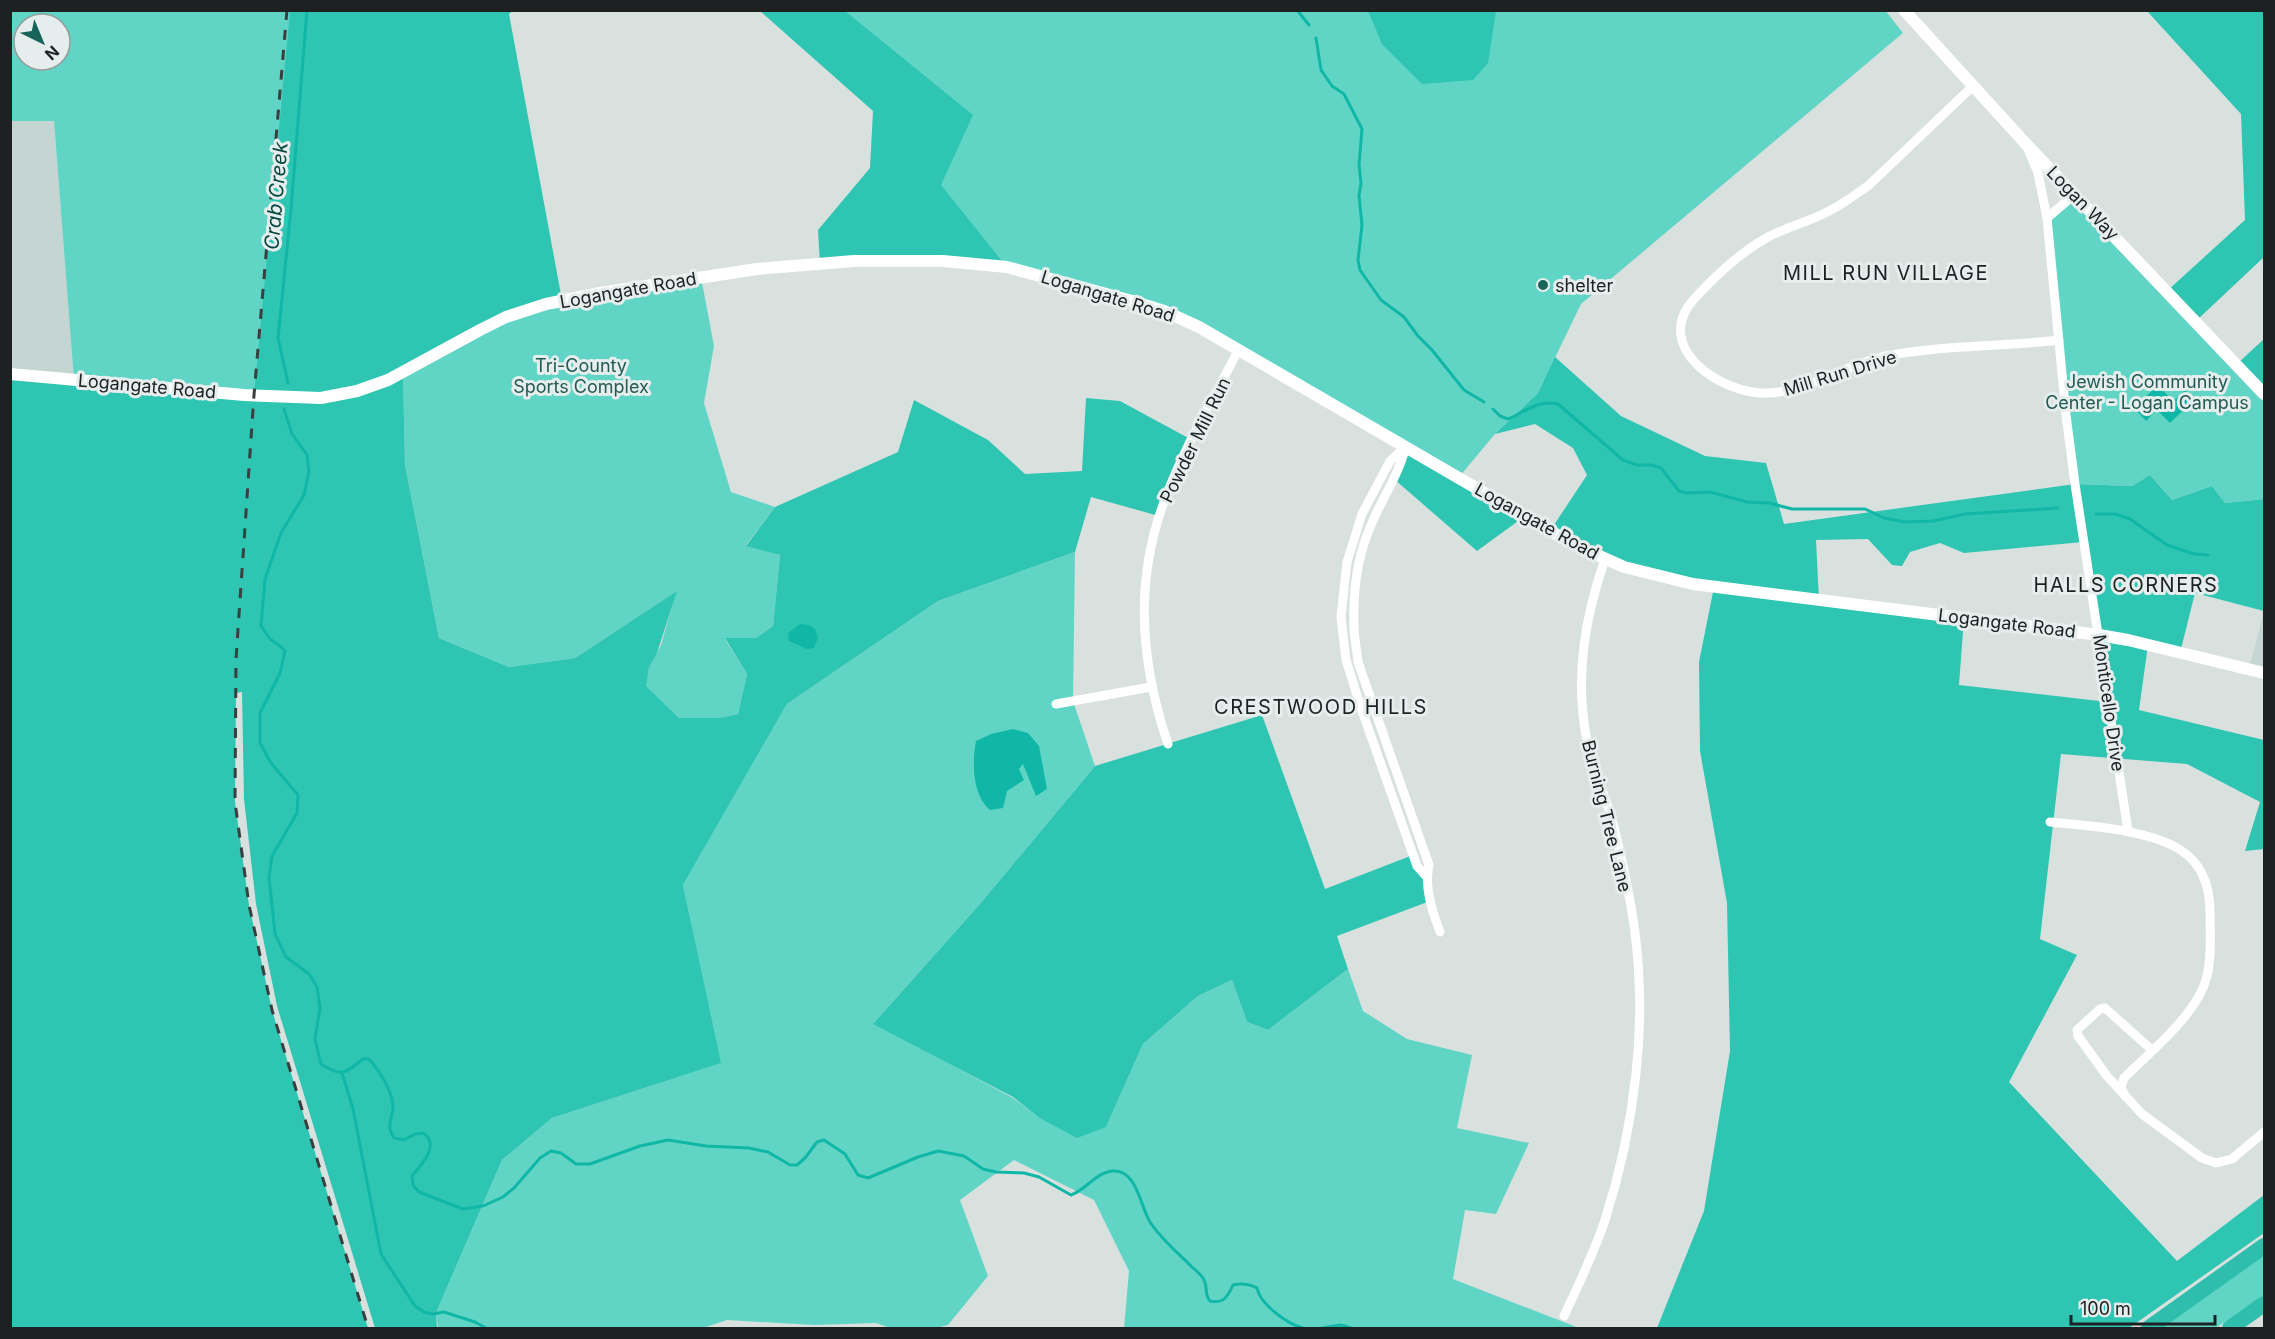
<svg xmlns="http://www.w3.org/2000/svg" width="2275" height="1339" font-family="Inter,sans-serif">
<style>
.built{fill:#c5d5d1}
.green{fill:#61d5c5;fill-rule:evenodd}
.forest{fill:#2ec5b3;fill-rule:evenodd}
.water{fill:#11b7a6}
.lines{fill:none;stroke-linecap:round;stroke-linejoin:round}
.stream{stroke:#11b7a6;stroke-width:3}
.minor{stroke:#fff;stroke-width:9}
.tertiary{stroke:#fff;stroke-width:12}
.motorway{stroke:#2fbead;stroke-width:16}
.rail{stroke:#3a3e3e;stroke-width:3;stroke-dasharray:10 10;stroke-linecap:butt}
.poi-dot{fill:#18635a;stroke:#e6eeed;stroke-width:2}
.labels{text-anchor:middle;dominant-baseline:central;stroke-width:6;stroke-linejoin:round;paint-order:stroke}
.street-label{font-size:18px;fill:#1e2121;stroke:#e6eeed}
.poi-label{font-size:18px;fill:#1e2121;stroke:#e6eeed;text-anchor:start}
.park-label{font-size:18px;fill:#225b54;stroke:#e6eeed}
.water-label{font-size:20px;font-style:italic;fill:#064740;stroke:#e6eeed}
.neighbourhood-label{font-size:20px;letter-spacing:1.5px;fill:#1e2121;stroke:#e6eeed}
</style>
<rect width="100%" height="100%" fill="#d9e1df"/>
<g class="built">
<path d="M54 120 74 380 11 374 10 121Z"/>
<path d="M2264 611V673L2249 669Z"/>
</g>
<g class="green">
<path d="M1885 10 1903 33 1581 304 1538 393 1495 434 1459 477 1199 327 1007 267 940 185 845 11Z"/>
<path d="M10 11H292L260 396 74 380 54 121H11ZM24 24H60V60H24Z"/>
<path d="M2074 195 2264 394V499L2225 503 2212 486 2172 500 2150 475 2132 486 2075 484 2047 218Z"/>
<path d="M701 277 714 346 704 403 731 492 775 507 746 545 780 555 773 626 756 638 725 639 747 674 738 714 719 718H679L645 686 649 668 661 645 676 592 575 658 509 667 439 638 405 465 403 373 506 317Z"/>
<path d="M1075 552 1073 701 1095 766 979 905 874 1023 1013 1098 1038 1117 1106 1127 1143 1044 1198 996 1232 980 1247 1022 1268 1030 1348 969 1363 1011 1407 1039 1472 1055 1457 1128 1529 1143 1496 1214 1465 1210 1453 1279 1579 1328H1124L1129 1271 1094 1200 1014 1160 960 1200 988 1276 948 1325 936 1328H890L876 1323 814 1325 727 1320 703 1328H438L436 1313 502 1160 552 1118 720 1063 683 885 787 704 938 601Z"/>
<path d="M2264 1255V1295L2216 1328H2160Z"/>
</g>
<g class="forest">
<path d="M290 11H512L509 14 562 300 546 304 403 373 405 465 439 638 509 667 575 658 677 591 657 653 649 668 646 686 679 718H719L738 714 747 674 725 638H756L773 626 780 555 746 546 775 507 898 452 914 400 988 440 1025 474 1082 471 1086 398 1120 401 1192 440 1159 516 1091 497 1075 552 938 601 787 704 683 885 721 1063 552 1118 502 1160 436 1313 437 1328H375L277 1006 256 904 244 799 242 692 236 693 235 802 249 905 272 1010 368 1328H11L10 374 254 395Z"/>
<path d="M760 11H845L973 115 941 185 1007 267 820 264 818 230 870 168 873 111Z"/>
<path d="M1368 11H1496L1488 63 1473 80 1422 84 1382 44Z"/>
<path d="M2147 11H2264V257L2196 321 2167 291 2245 220 2241 114Z"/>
<path d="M2264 339V394L2237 364Z"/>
<path d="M1555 357 1621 416 1705 456 1766 463 1784 524 2075 484 2132 486 2150 475 2172 500 2212 486 2225 503 2264 499V611L2195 593 2180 653 2148 645 2139 710 2264 740V849L2245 851 2260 802 2187 764 2061 754 2040 939 2077 955 2009 1082 2177 1261 2264 1195V1233L2129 1328H1657L1704 1211 1730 1051 1727 903 1700 751 1699 662 1714 587 1624 567 1550 531 1587 475 1573 448 1535 424 1495 434 1538 393ZM1868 539 1892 565 1902 566 1910 552 1940 543 1964 553 2083 542 2108 702 1959 685 1964 618 1819 600 1816 540Z"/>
<path d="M1406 446 1525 516 1477 551 1394 479Z"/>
<path d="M1262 715 1325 889 1413 855 1426 876 1430 901 1337 936 1348 969 1268 1030 1247 1022 1232 980 1198 996 1143 1044 1106 1127 1077 1138 1038 1117 1013 1097 873 1024 979 905 1095 766Z"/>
</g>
<g class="water">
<path d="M2158 385 2173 401 2185 390 2194 400 2170 423 2157 410 2146 421 2134 408Z"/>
<path d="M800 624 809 625 815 629 818 638 814 648 807 649 789 641 788 633Z"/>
<path d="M1013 729 1028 733 1039 746 1047 789 1036 796 1023 764 1019 769 1024 780 1007 791 1003 808 990 810C972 795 972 763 976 741L991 734Z"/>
</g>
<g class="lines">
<g class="stream">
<path d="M1297 10 1309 25"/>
<path d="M1316 38 1321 70 1332 86 1344 94 1362 129 1359 165 1361 183 1359 196 1362 225 1358 260 1360 270 1381 300 1404 317 1418 336 1432 350 1464 390 1484 402"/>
<path d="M288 383 278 338 291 209 307 10"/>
<path d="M284 409 292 434 307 455 309 472 304 495 281 533 265 579 261 626 270 639 280 646 285 651 280 673 260 713V743L271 763 298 795 297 813 272 856 269 877 275 934 286 957 309 974 317 987 320 1008 315 1039 321 1064C341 1077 345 1074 363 1059H369C379 1070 392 1090 393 1106 393 1120 385 1123 394 1138L404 1140 415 1134 423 1133C441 1145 421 1165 412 1176L413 1185 419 1192 463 1209 483 1206 503 1197 514 1188 540 1158 551 1151 561 1153 576 1164H590L640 1146 668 1140 706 1146 749 1148 768 1152 790 1165H797L805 1158 817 1142 824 1140 845 1154 858 1175 868 1178 918 1157 938 1151 964 1156 983 1169 996 1172 1024 1173 1039 1177 1071 1195C1086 1190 1098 1170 1115 1171 1137 1171 1141 1208 1150 1222 1161 1239 1177 1252 1191 1266 1195 1270 1202 1275 1204 1280 1208 1287 1204 1295 1210 1301 1224 1304 1228 1296 1233 1285 1242 1283 1249 1284 1257 1288 1260 1304 1287 1324 1303 1328"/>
<path d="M1493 409 1500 416 1508 419C1525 412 1539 399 1558 404L1623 460 1637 465H1651L1661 468 1679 491 1686 493 1710 492 1747 502 1769 503 1792 509H1865L1884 518 1905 522 1933 521 1965 514 2057 508"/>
<path d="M2096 514H2115L2130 519 2167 545 2194 554 2208 555"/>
<path d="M342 1073 353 1109 381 1254 415 1306 424 1312 433 1314 444 1312 475 1322 486 1328"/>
<path d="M1322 1328 1341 1325 1351 1328"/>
</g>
<g class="minor">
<path d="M1973 86 1869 185C1855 195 1842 205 1827 212 1808 222 1787 227 1768 237 1741 252 1716 275 1695 298 1649 347 1723 396 1769 393 1810 391 1847 364 1886 356 1943 345 2001 347 2059 340"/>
<path d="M2028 149 2038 173 2047 218 2066 415 2075 484 2128 831"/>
<path d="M2047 218 2074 195"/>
<path d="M1406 446C1398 478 1378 504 1367 535 1356 564 1353 595 1354 626 1354 638 1357 650 1358 662L1429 865C1424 887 1432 911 1440 932"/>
<path d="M1406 446 1390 461 1362 514 1347 562 1341 617 1346 660 1360 705 1417 866 1426 876"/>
<path d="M1056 704 1151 687"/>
<path d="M1168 744C1141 665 1134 582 1164 502 1183 449 1213 399 1239 349"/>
<path d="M2050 822C2088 826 2146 829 2179 849 2202 863 2210 887 2210 912 2210 933 2212 955 2207 976 2198 1014 2151 1051 2124 1078L2121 1087 2125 1096"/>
<path d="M2152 1050 2105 1008 2100 1009 2077 1030 2078 1036 2107 1076 2142 1114 2202 1158 2216 1163 2232 1159 2264 1132"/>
<path d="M1564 1316C1579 1284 1594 1253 1605 1220 1635 1126 1648 1023 1634 925 1629 892 1622 859 1614 827 1606 797 1592 767 1586 736 1575 675 1585 617 1605 559"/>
</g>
<g class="tertiary">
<path d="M1904 10 2026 144 2264 394"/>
<path d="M10 374 244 395 321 398 357 391 388 380 480 330 506 317 546 304 600 293 757 269 854 261H943L1007 267 1132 301 1164 311 1199 327 1550 531 1586 550 1624 567 1693 584 2099 635 2128 640 2264 673"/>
</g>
<g class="motorway">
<path d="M2149 1328 2264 1246"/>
<path d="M2230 1328 2264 1304"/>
</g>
<path class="rail" d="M287 10 254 395 236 659 235 802 249 905 272 1010 368 1328"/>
</g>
<circle class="poi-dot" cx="1543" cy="285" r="6"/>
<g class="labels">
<g class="street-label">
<text transform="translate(2083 203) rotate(46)">Logan Way</text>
<text transform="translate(628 290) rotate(-10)">Logangate Road</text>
<text transform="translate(1108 296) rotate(17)">Logangate Road</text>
<text transform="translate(1840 373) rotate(-17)">Mill Run Drive</text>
<text transform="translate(147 386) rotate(5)">Logangate Road</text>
<text transform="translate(1195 440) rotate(-64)">Powder Mill Run</text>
<text transform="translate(1537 521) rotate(29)">Logangate Road</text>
<text transform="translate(2007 623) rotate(7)">Logangate Road</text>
<text transform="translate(2109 703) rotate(82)">Monticello Drive</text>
<text transform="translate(1607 816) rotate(76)">Burning Tree Lane</text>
</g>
<g class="poi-label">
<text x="1555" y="285">shelter</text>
</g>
<g class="park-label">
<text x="581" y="365">Tri-County<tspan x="581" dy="21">Sports Complex</tspan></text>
<text x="2147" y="381">Jewish Community<tspan x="2147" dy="21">Center - Logan Campus</tspan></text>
</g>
<g class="water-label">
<text transform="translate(276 196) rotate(-85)">Crab Creek</text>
</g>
<g class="neighbourhood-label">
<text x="1886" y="273">MILL RUN VILLAGE</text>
<text x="2126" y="585">HALLS CORNERS</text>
<text x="1321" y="707">CRESTWOOD HILLS</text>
</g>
</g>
<rect width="2275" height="1339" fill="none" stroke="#1e2121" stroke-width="24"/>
<g transform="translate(42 42) rotate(137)"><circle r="28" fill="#e6eeed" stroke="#969c9b" stroke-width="1.5"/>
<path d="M0-4.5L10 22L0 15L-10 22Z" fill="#18635a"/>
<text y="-9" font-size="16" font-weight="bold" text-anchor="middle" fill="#1e2121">N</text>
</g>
<path d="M2071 1315v9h144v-9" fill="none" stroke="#1e2121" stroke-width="3"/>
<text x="2080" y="1315" font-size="18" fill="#1e2121" stroke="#e6eeed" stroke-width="4.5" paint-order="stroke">100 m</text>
</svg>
